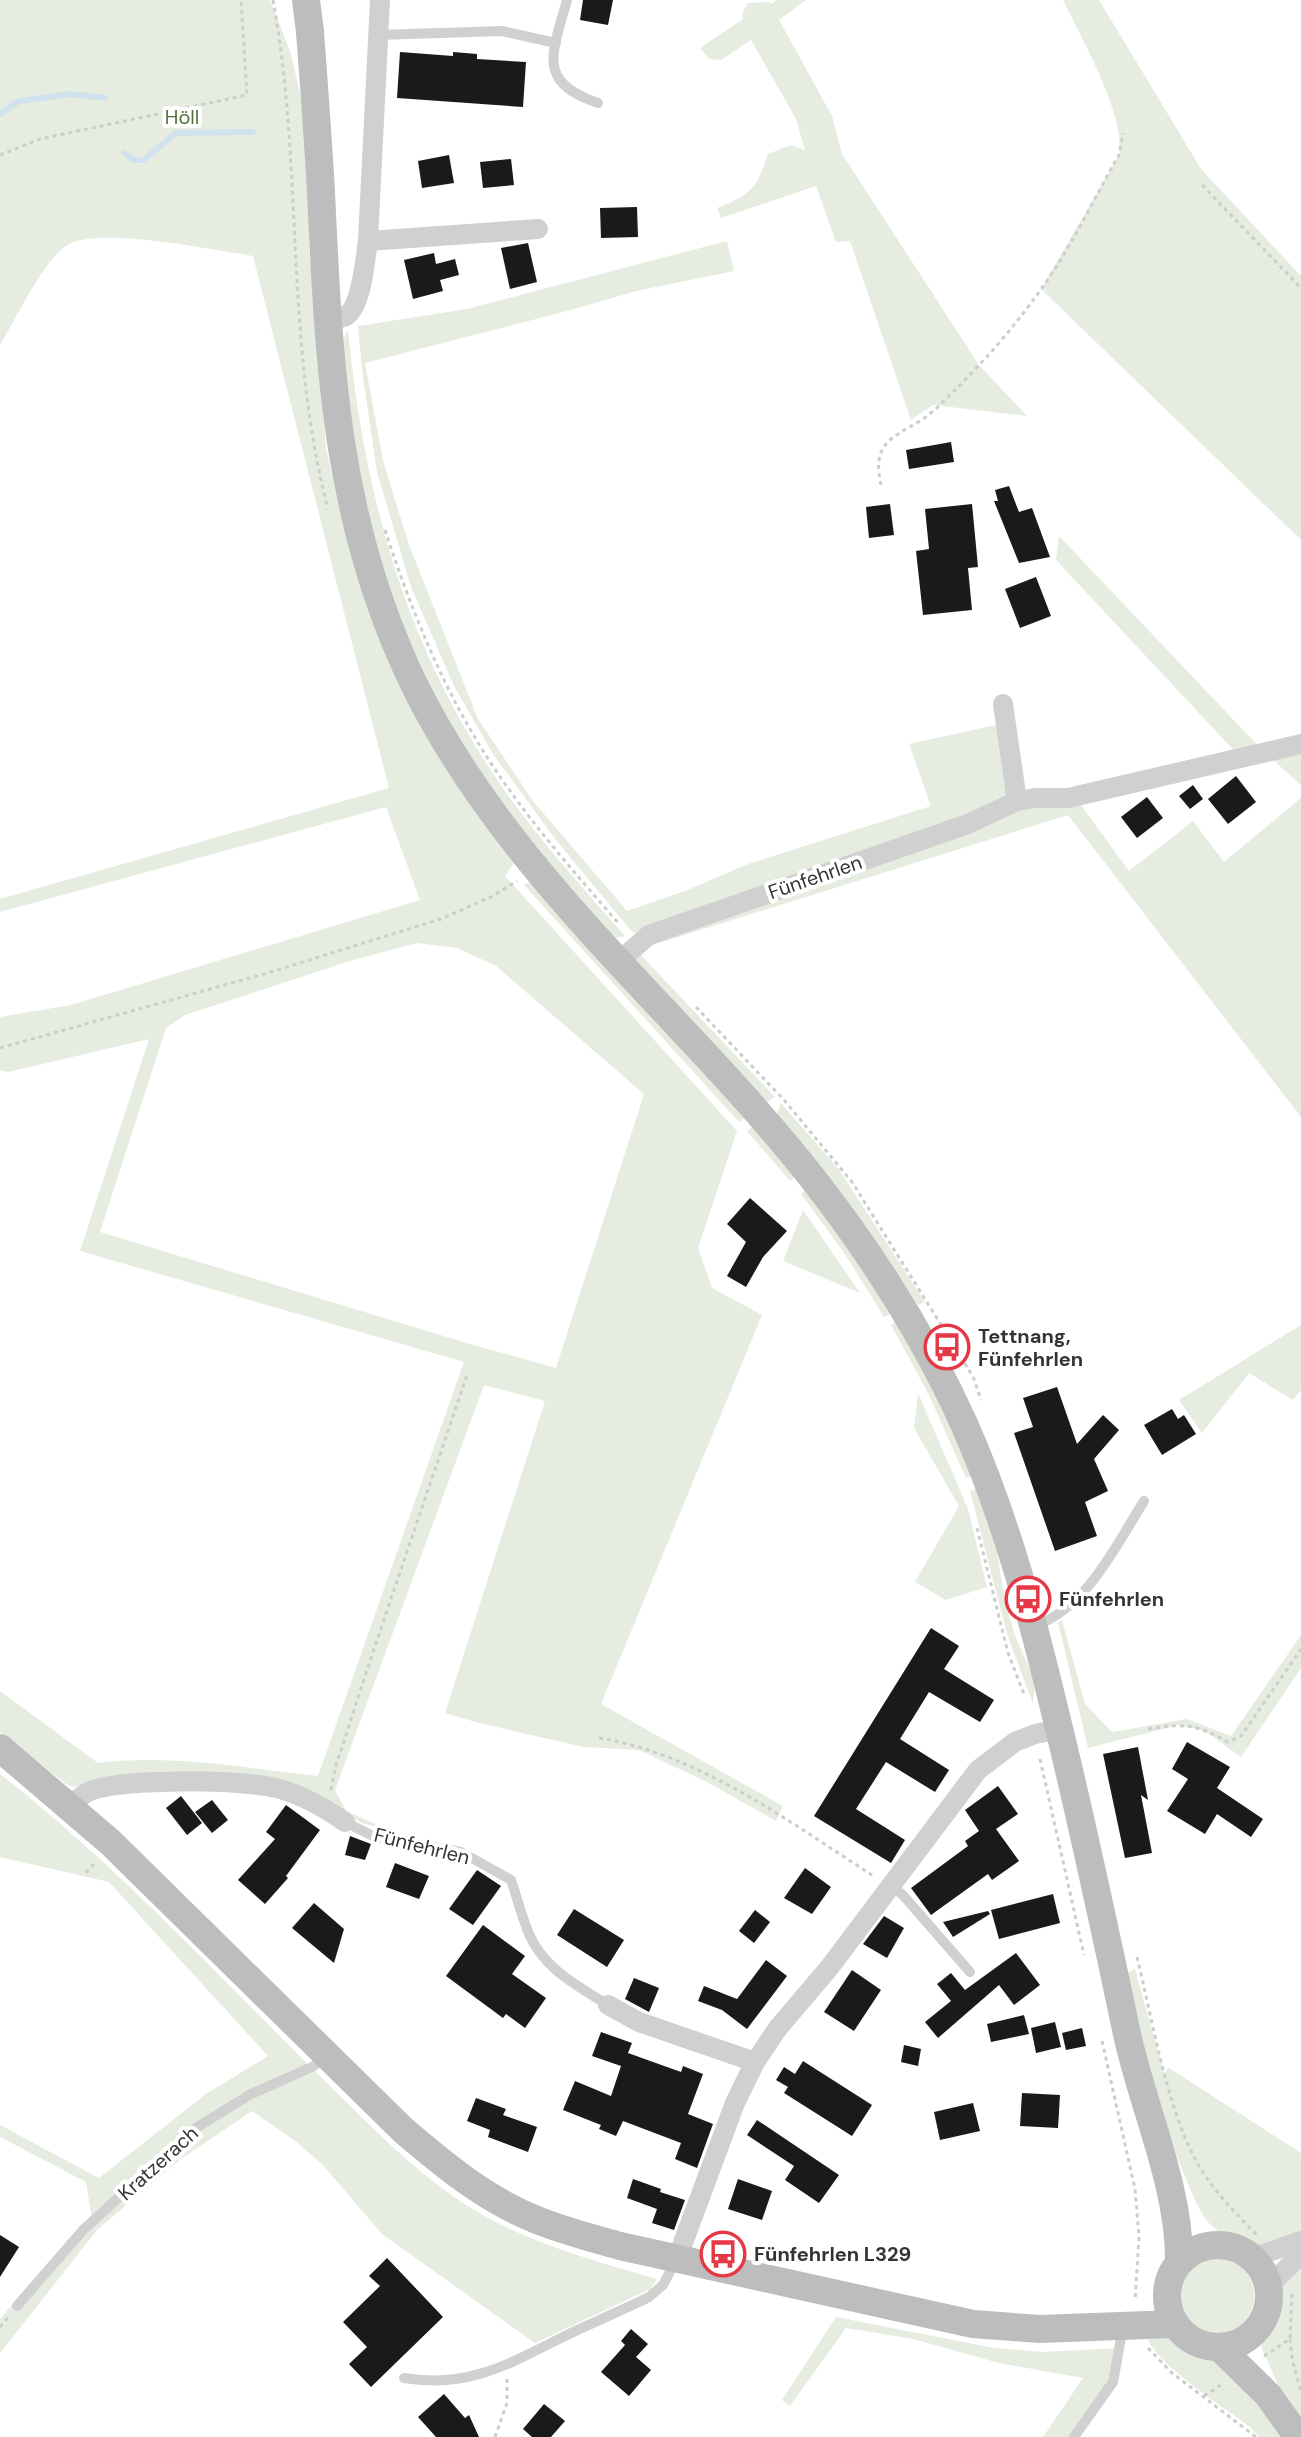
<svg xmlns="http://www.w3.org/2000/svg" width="1301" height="2437" font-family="'DM Sans',sans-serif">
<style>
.green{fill:#e6ecdf;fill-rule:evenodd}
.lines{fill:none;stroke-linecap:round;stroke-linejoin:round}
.stream{stroke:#cfe2ee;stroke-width:6}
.building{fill:#1a1a1a}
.path{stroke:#cdcdcd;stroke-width:3;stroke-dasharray:4 4;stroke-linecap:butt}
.service{stroke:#d0d0d0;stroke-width:10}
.minor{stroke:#d0d0d0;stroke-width:20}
.secondary{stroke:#bdbdbd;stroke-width:28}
.secondary-bridge{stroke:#bdbdbd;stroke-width:28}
.labels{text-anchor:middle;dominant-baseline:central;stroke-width:8;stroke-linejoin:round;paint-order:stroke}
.park-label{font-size:20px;fill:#56703f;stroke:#fff}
.street-label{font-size:20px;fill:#333;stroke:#fff}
.poi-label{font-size:20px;font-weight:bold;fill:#333;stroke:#fff;text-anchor:start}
</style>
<rect width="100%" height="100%" fill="#fff"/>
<g class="green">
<path d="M0 0H270L291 54 308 130 309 245 326 448 340 513 366 597 470 801 514 863 505 876 737 1131 698 1248 712 1288 762 1315 601 1704 783 1806 776 1821 705 1781 639 1750 584 1747 479 1723 445 1713 545 1401 484 1385 335 1790 346 1811 394 1832 362 1823 311 1794 105 1781 73 1787 66 1784 0 1732V1691L98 1763C171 1754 245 1768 318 1776L464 1362 80 1251 149 1039 8 1072 0 1070V1017L71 1005 420 900 386 807 0 912V899L389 788 253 256C212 250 104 227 69 244 46 255 14 322 0 345ZM417 943 457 948 496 966 644 1094 556 1368 470 1344 100 1232 166 1028 185 1015 353 960Z"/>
<path d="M777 0H806L779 20 832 116 842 154 979 365 1027 416 933 405 911 420 850 241 836 242 816 186 721 218 717 208C751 195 757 188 768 154L791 145 805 150 796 119 751 40 721 60 709 59 700 48 743 19 742 14 748 3 769 2 771 4Z"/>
<path d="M1063 0H1099L1201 169 1301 276V540L1041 289 1119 155C1126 115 1081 38 1063 0Z"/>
<path d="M727 241 734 271 636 291 571 310 365 363 383 461 409 545 478 719 533 801 627 911 685 891 748 864 931 806 909 744 1005 723 1017 801 1075 797 1129 871 1193 821 1224 862 1301 798V1117L1068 815 646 947 638 932 633 933 556 840 493 754 454 686 411 587 377 472 362 370 358 326 467 309Z"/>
<path d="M348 330C364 497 407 652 505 791 541 842 584 889 625 936L614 938C584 903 551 869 522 833 450 740 375 587 355 471 348 429 346 386 341 344Z"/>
<path d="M1059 536 1264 752 1301 744V785L1264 752 1241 758 1056 560Z"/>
<path d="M531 881 747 1116 739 1122 524 885Z"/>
<path d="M639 953 775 1097 767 1102 633 960Z"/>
<path d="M781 1103 840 1171 925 1302 918 1305 840 1193 777 1114Z"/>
<path d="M753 1126 796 1176 790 1181 747 1131Z"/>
<path d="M805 1190 893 1312 884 1317 845 1254 801 1194Z"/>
<path d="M803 1210 860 1293 783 1261Z"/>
<path d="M897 1321 934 1389 973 1476 966 1478 928 1393 891 1325Z"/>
<path d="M1301 1325V1390L1293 1400 1249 1373 1202 1433 1179 1400Z"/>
<path d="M918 1393 968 1509 987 1587 946 1600 915 1582 959 1506 914 1428Z"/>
<path d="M977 1489 994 1534 1005 1601 1015 1636 1035 1681 1033 1704 1007 1634 970 1491Z"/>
<path d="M1062 1620 1085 1704 1112 1732 1187 1719 1231 1736 1301 1635V1668L1241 1757 1205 1731 1179 1725 1088 1748 1058 1622Z"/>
<path d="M0 1774C122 1869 227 1986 338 2094 382 2137 427 2183 481 2214 536 2245 596 2261 657 2279L650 2289 535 2343 382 2234 322 2164 294 2140 252 2111 181 2159 98 2229 0 2353V2319L60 2250 92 2219 86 2182 0 2137V2125L99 2178 206 2094 268 2056 109 1882 0 1857Z"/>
<path d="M1135 1969 1164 2073 1169 2068 1301 2153V2231C1290 2238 1276 2248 1262 2248 1246 2248 1219 2234 1208 2222 1198 2210 1192 2193 1186 2179 1158 2114 1142 2043 1128 1973Z"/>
<circle cx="1215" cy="2296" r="39"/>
<path d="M1301 2269V2424L1283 2396 1261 2347 1279 2290 1285 2280Z"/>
<path d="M836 2317 994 2348 1042 2352 1121 2348 1114 2382 1076 2437H1043L1083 2378 999 2363 913 2339 846 2328 790 2406 782 2400Z"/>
<path d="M1147 2338H1169L1193 2352 1217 2360 1231 2370 1283 2437H1259L1249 2426C1223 2407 1159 2366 1147 2338Z"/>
</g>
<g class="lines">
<g class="stream">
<path d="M0 114 19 101 70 94 105 98"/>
<path d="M125 153 134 160H144L176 133 253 132"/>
</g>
</g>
<g class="building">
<path d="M583 0H613L608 25 580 20Z"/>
<path d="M400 52 453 56V52L477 54V59L526 62 523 107 397 98Z"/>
<path d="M449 155 454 183 422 188 418 161Z"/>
<path d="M511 159 514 185 483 188 480 162Z"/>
<path d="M637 207 638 237 601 238 600 208Z"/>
<path d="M528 243 537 282 510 289 501 248Z"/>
<path d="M434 253 436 264 455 259 459 275 440 280 443 291 413 299 404 260Z"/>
<path d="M951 442 954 462 909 469 906 450Z"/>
<path d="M1009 486 1019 512 1032 508 1050 557 1019 563 994 501H998L995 490Z"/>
<path d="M890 504 894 535 869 538 866 507Z"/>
<path d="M972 504 978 567 968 568 972 610 923 615 916 551 929 549 925 509Z"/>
<path d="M1036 577 1051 616 1020 628 1005 589Z"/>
<path d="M1236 776 1256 802 1228 824 1208 799Z"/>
<path d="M1193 785 1203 799 1190 809 1179 796Z"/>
<path d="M1147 797 1163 818 1137 838 1121 817Z"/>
<path d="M750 1198 787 1231 763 1257 746 1287 727 1276 746 1242 727 1224Z"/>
<path d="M1057 1387 1077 1444 1103 1415 1119 1430 1094 1459 1108 1491 1085 1502 1097 1536 1055 1551 1014 1433 1033 1427 1023 1398Z"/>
<path d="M1172 1409 1178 1419 1184 1415 1196 1434 1162 1455 1144 1425Z"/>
<path d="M931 1628 959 1646 944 1669 994 1700 980 1722 929 1692 900 1739 949 1770 935 1792 886 1762 856 1809 905 1840 891 1863 814 1816Z"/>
<path d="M1187 1742 1230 1767 1217 1788 1263 1819 1251 1837 1217 1814 1205 1834 1167 1811 1188 1779 1172 1769Z"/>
<path d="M1138 1747 1148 1800 1141 1795 1152 1853 1125 1858 1103 1754Z"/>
<path d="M998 1786 1018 1814 996 1829 1019 1861 992 1880 988 1874 931 1915 911 1888 968 1846 965 1841 979 1831 965 1810Z"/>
<path d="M181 1796 202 1823 187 1835 166 1808Z"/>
<path d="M212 1800 228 1820 212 1833 195 1812Z"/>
<path d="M286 1805 320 1830 286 1876 288 1878 265 1904 238 1880 275 1839 266 1832Z"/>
<path d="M350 1836 371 1844 365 1860 345 1855Z"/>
<path d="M395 1863 429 1876 419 1899 386 1887Z"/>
<path d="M805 1868 831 1887 812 1914 784 1898Z"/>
<path d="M477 1870 501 1886 473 1925 449 1909Z"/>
<path d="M1053 1894 1060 1923 999 1939 991 1910Z"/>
<path d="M314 1903 344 1929 334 1963 292 1928Z"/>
<path d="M574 1909 624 1940 607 1967 557 1935Z"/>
<path d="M755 1910 770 1922 754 1943 739 1931Z"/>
<path d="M988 1911 990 1914 953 1937 943 1922Z"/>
<path d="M884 1916 904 1928 887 1958 863 1944Z"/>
<path d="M483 1925 525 1956 512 1974 546 1998 525 2028 506 2014 503 2018 446 1976Z"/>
<path d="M1016 1953 1040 1985 1014 2005 999 1985 938 2038 925 2022 951 2001 937 1984 951 1973 965 1990Z"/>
<path d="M766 1960 787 1976 747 2029 722 2010 698 2001 704 1986 737 1999Z"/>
<path d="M852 1970 881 1990 854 2031 824 2012Z"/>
<path d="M634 1978 659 1988 649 2012 625 1999Z"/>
<path d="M1024 2015 1029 2034 991 2042 987 2024Z"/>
<path d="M1055 2022 1061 2047 1036 2053 1031 2028Z"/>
<path d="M1082 2028 1086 2046 1066 2050 1062 2033Z"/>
<path d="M601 2032 632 2043 628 2053 681 2072 683 2066 703 2074 688 2114 713 2124 697 2168 675 2159 681 2143 623 2121 616 2136 599 2129 601 2125 563 2110 575 2081 611 2096 621 2066 592 2056Z"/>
<path d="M904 2045 921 2049 918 2066 901 2062Z"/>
<path d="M803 2061 872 2105 852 2136 784 2093 788 2087 776 2080 784 2067 795 2074Z"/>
<path d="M1022 2093 1060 2095 1058 2128 1020 2126Z"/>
<path d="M476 2098 506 2109 503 2115 537 2127 528 2152 488 2137 490 2130 467 2121Z"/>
<path d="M973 2103 980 2131 940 2140 934 2112Z"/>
<path d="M757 2120 839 2175 819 2203 785 2180 794 2166 747 2135Z"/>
<path d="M633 2179 661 2189 660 2192 685 2200 674 2230 652 2223 657 2209 627 2198Z"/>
<path d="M738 2179 772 2191 762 2220 728 2209Z"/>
<path d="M0 2235 19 2247 0 2277Z"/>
<path d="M387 2258 443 2317 371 2387 349 2364 367 2347 343 2322 380 2286 369 2276Z"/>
<path d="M631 2329 648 2344 636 2357 651 2370 629 2396 601 2372 625 2345 621 2341Z"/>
<path d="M444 2394 465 2418 469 2415 479 2437H436L418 2417Z"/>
<path d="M544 2404 565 2421 551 2437H532L523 2429Z"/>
</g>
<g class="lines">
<g class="path">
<path d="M273 0C304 168 284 342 328 509"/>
<path d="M0 155 40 139 247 95 241 0"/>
<path d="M1202 185 1301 288"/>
<path d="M881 485C872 445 889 439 920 421 933 413 945 400 956 389 986 359 1015 326 1039 292 1070 250 1093 200 1119 155L1123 133"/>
<path d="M385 530C414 619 452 711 508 788 542 836 581 880 620 925"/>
<path d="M696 1007 784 1100 852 1182 963 1360 974 1379 981 1400"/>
<path d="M0 1048 264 974 441 919 491 897 517 881"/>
<path d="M977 1528 1008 1653 1024 1694"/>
<path d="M1148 1729C1184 1723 1196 1724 1228 1742L1241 1736 1301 1649"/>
<path d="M599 1738C699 1754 791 1823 875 1877"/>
<path d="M1040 1759 1084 1955"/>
<path d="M331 1790 336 1765 375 1646 467 1375"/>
<path d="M86 1873 96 1861"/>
<path d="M1137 1957C1152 2018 1165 2098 1192 2153 1207 2184 1233 2211 1257 2235"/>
<path d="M1102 2041 1135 2189 1139 2237 1135 2301"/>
<path d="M0 2327 8 2318"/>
<path d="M1290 2339 1292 2359 1301 2392"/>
<path d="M1148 2348 1172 2373 1256 2437"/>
<path d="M1264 2356 1290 2339 1292 2293"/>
<path d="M1204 2396 1221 2385"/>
<path d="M495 2437 507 2403V2379"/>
</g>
<g class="service">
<path d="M567 0C553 52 535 82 598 103"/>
<path d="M379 35 502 31 556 43"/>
<path d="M1035 1626C1088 1606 1115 1547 1144 1501"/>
<path d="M345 1822 373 1836 461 1852 511 1880C517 1898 522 1917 529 1934 544 1969 578 1986 608 2005"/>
<path d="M891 1887 902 1894 970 1972"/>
<path d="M17 2306 83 2230 194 2129 251 2094 314 2066 325 2055"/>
<path d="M404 2378C471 2389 512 2362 569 2334 596 2321 623 2310 649 2297L663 2285 676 2260"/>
<path d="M1074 2437 1113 2382 1123 2327"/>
</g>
<g class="minor">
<path d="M368 241 538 229"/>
<path d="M326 318C333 318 340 319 346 316 362 306 365 259 368 241L380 0"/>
<path d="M1003 704 1017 801"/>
<path d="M618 962 649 935 968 824 1017 801 1035 798H1068L1301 744"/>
<path d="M70 1806C76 1801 82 1794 90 1791 122 1778 245 1779 280 1789 304 1796 325 1808 345 1822"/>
<path d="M608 2005 639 2022 755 2062"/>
<path d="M1252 2258 1301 2241"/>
<path d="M677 2259 735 2103 755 2062 778 2028 829 1968 978 1770 1015 1742 1035 1734 1059 1729"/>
<path d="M1269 2286 1301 2254"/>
</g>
<g class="secondary">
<path d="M310 32C314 85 318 139 321 192 329 367 336 525 415 686 511 881 686 1015 817 1184 875 1259 926 1339 965 1426 1005 1517 1031 1612 1054 1708 1081 1816 1104 1925 1127 2034 1143 2108 1180 2187 1179 2262"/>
<path d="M0 1748 110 1842 403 2130C444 2165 486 2200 537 2220 564 2231 592 2238 620 2246L973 2324 1040 2329 1174 2324"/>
<circle cx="1218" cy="2296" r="51"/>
<path d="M1220 2348 1268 2395 1298 2437"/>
</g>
<path class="secondary-bridge" d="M306 0 310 32"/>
</g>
<defs>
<g id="bus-ring" transform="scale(2.3)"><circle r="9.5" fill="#fff" stroke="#e63946" stroke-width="1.5"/><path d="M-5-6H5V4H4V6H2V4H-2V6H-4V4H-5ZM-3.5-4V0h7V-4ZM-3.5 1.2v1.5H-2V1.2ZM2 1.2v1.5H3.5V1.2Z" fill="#e63946"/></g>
</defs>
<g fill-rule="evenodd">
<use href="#bus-ring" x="947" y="1347"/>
<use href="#bus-ring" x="1028" y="1599"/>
<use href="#bus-ring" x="723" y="2254"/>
</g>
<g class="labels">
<g class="park-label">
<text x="182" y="117">Höll</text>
</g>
<g class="street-label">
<text transform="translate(815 877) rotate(-19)">Fünfehrlen</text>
<text transform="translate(422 1846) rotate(14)">Fünfehrlen</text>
<text transform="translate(158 2163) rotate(-42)">Kratzerach</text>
</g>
<g class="poi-label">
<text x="978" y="1336">Tettnang,<tspan x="978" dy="23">Fünfehrlen</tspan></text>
<text x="1059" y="1599">Fünfehrlen</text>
<text x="754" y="2254">Fünfehrlen L329</text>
</g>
</g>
</svg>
